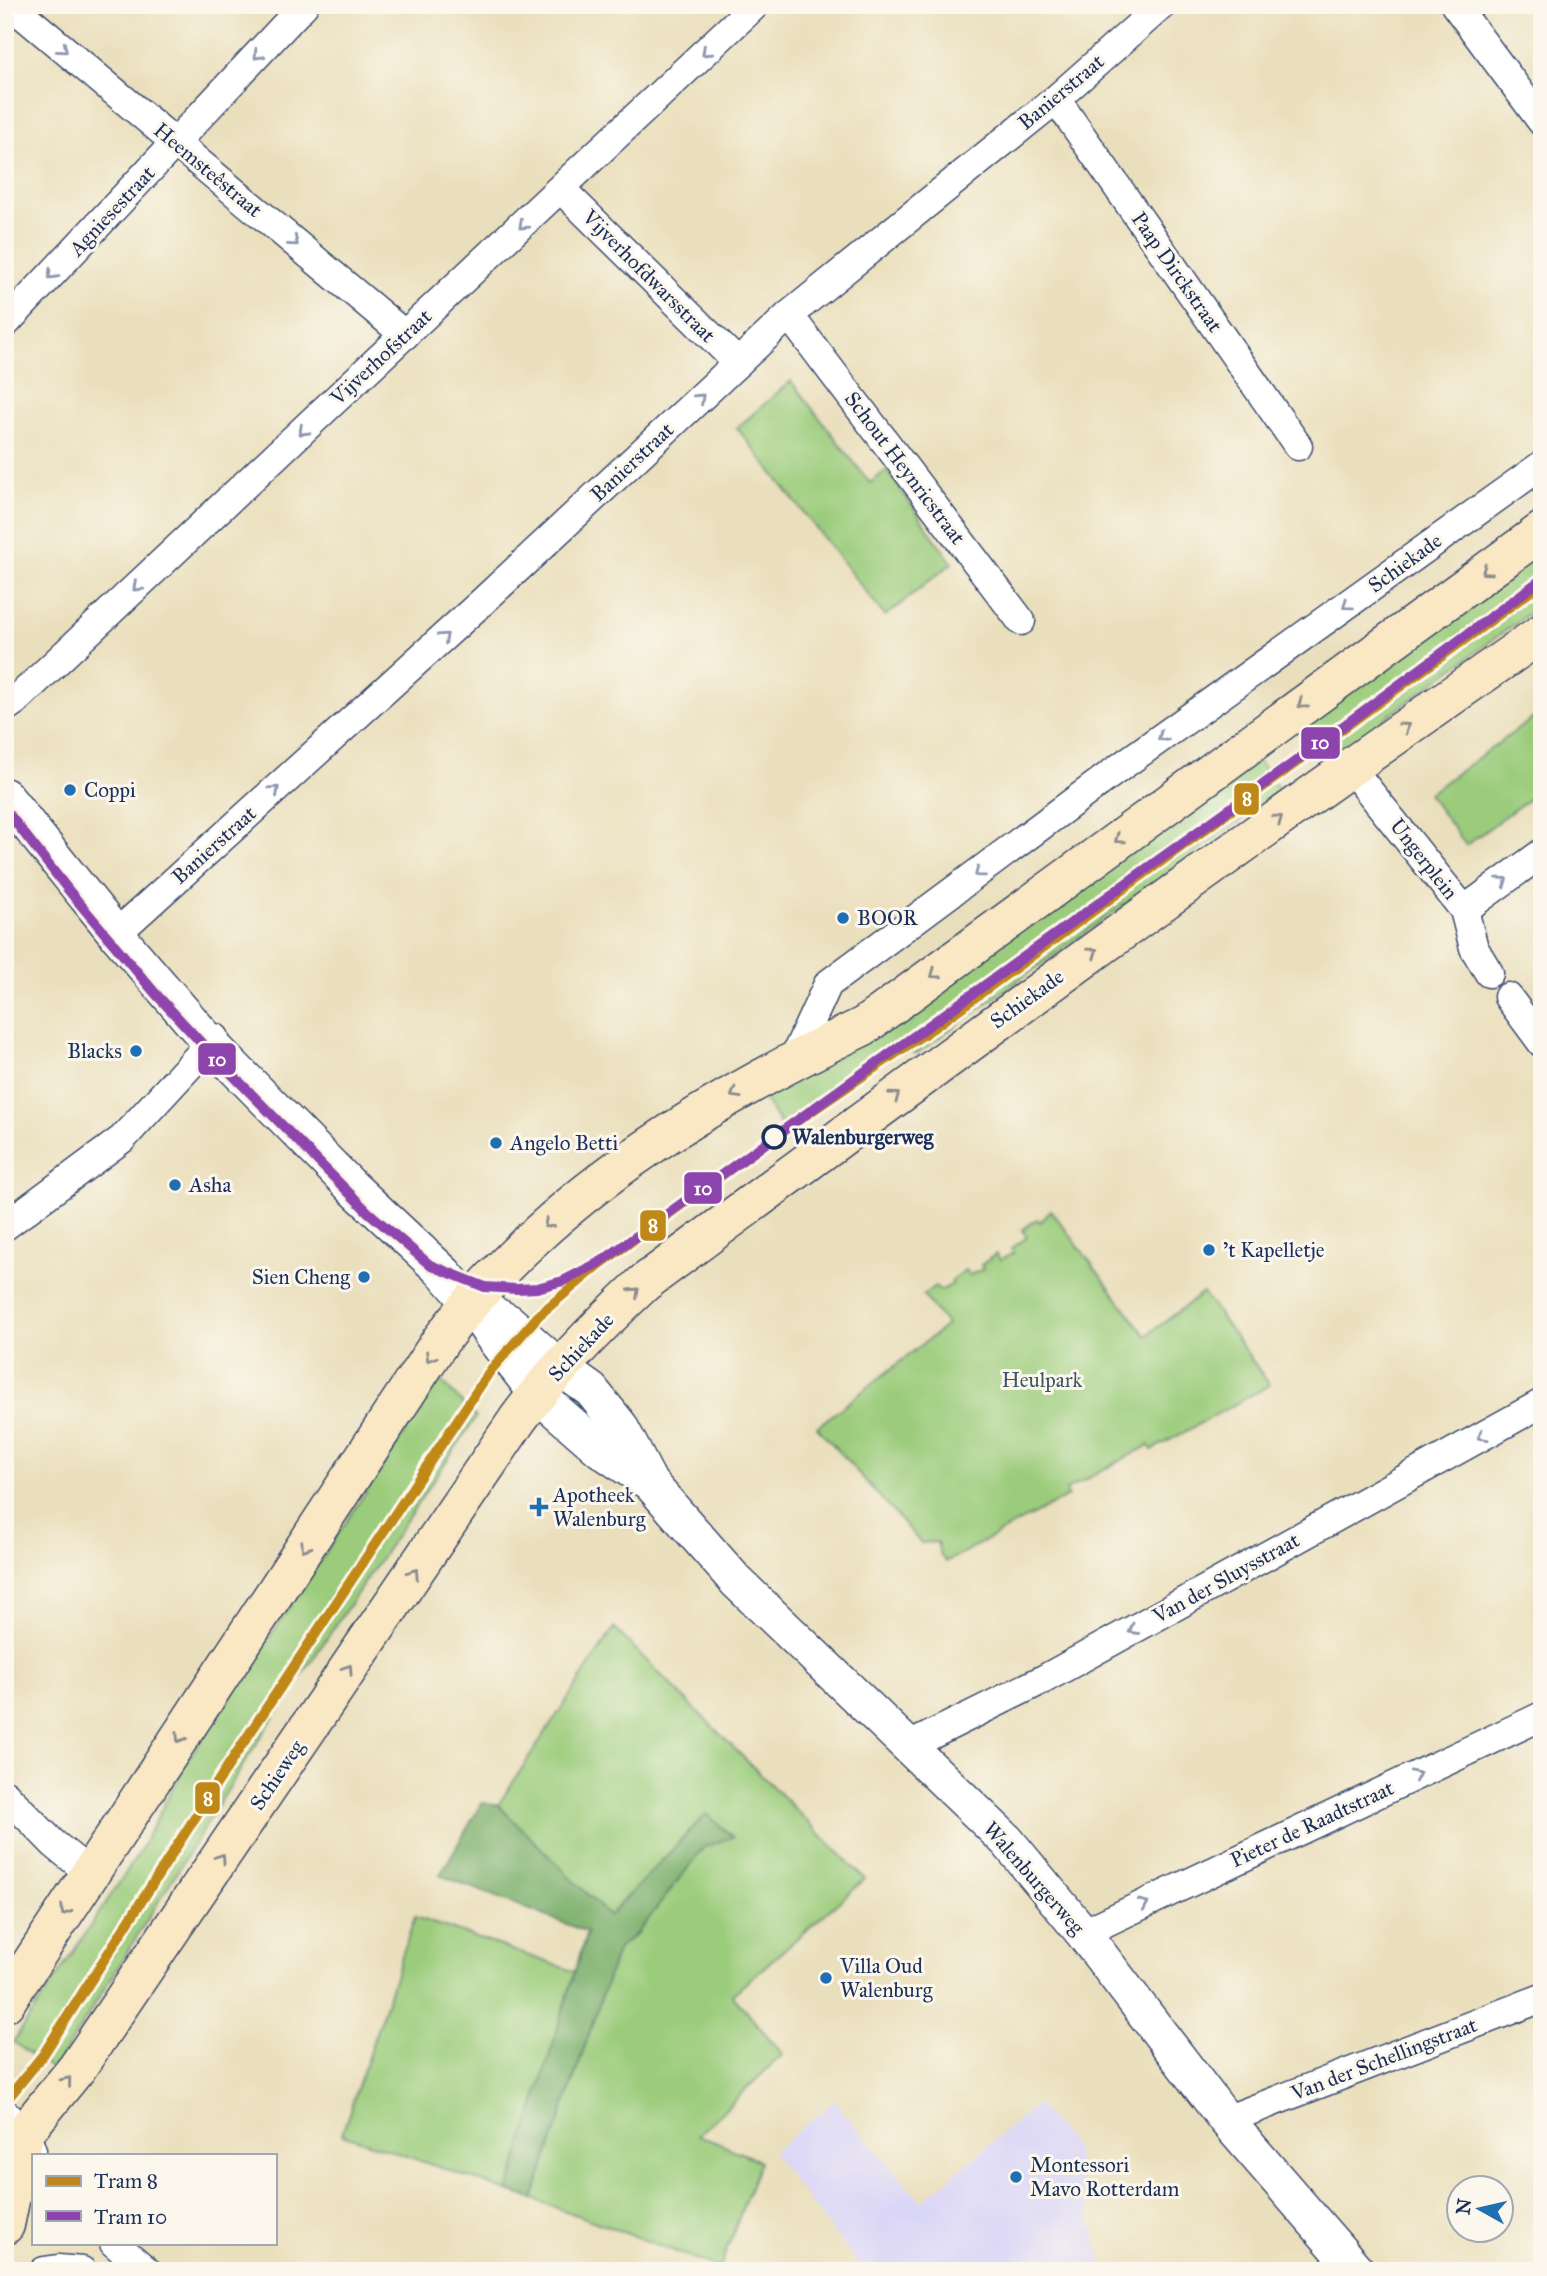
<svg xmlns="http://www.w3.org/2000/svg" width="1547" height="2276" font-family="'IM FELL Great Primer',serif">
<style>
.built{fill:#dad6f7}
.green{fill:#9bcc7c;stroke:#5b7e6d;stroke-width:2}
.forest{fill:#7cb06c;stroke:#4c7065;stroke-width:2}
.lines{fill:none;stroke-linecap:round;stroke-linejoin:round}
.minor-casing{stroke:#3a496c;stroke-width:31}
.tertiary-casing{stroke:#3a496c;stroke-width:38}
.secondary-casing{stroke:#3a496c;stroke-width:41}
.minor{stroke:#fff;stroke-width:28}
.tertiary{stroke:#fff;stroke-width:35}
.secondary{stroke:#fae7c3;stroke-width:38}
.tram{stroke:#1b2f5e;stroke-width:2}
.tram-1-casing{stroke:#fbf7ec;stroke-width:16}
.tram-2-casing{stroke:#fbf7ec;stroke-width:16}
.tram-1{stroke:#c08818;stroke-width:10}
.tram-2{stroke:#8e44ad;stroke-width:10}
.oneway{stroke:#8d97ae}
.oneway2{stroke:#8a8b90}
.poi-dot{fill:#1f6fb2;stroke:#fbf7ec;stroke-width:2.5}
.stop-dot{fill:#fbf7ec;stroke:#1b2f5e;stroke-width:3.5}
.labels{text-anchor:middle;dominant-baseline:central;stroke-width:6;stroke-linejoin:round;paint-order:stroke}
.street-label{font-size:21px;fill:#1b2f5e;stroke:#fbf7ec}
.poi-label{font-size:21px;fill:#1b2f5e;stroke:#fbf7ec;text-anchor:start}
.stop-label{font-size:21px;font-weight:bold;fill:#1b2f5e;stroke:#fbf7ec;text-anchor:start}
.park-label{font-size:21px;fill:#3b5666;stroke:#fbf7ec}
.line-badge{stroke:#fbf7ec;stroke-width:2.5}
.badge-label{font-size:19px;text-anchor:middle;font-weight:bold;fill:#fff}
</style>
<rect width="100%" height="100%" fill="#fbf7ec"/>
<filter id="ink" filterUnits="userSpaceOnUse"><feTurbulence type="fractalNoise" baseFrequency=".0143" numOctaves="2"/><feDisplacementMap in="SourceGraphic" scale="14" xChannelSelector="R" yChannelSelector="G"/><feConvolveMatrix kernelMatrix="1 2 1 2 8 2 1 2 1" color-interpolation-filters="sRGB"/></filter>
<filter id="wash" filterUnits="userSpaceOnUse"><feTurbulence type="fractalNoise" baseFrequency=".00686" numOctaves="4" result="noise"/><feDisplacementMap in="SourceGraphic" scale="28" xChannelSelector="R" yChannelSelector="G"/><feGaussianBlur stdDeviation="1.57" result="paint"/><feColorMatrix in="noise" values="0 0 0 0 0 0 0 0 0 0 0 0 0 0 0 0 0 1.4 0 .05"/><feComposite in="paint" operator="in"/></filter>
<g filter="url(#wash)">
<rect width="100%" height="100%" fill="#eadfbc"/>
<path class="built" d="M834 2101 921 2202 1037 2104 1074 2147 1101 2262 1109 2271H863L772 2153Z"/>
<g class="green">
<path d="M791 381 870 483 887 470 952 563 885 616 737 428Z"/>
<path d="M1542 544V604L1325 762 1302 718Z"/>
<path d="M1542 712V789L1466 845 1428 794Z"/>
<path d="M1255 756 1281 792 916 1054 903 1042 781 1125 763 1097Z"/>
<path d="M1051 1210 1146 1336 1203 1293 1270 1385 1152 1450 1149 1445 1066 1490 1068 1496 946 1562 940 1554 937 1542 921 1543 817 1427 947 1325 923 1295 935 1286 940 1291 953 1284 951 1281 965 1270 970 1275 983 1269 981 1265 996 1254 1000 1260 1014 1253 1011 1249 1027 1237 1022 1230 1037 1219 1040 1222Z"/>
<path d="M440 1380 476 1417 263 1733 54 2070 13 2042 139 1853 184 1766Z"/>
<path d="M614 1628 865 1879 732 1995 783 2054 698 2135 760 2161 720 2268 533 2199 618 1948 638 1932 704 1847 732 1836 706 1814 609 1917 498 1805Z"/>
<path d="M415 1917 582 1974 508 2191 342 2134Z"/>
</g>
<path class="forest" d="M482 1803 498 1805 609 1916 706 1814 733 1837 704 1847 638 1932 618 1948 533 2199 508 2191 587 1932 440 1875Z"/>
</g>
<g filter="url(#ink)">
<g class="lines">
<g class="minor-casing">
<g id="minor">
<path d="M11 5 405 335"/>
<path d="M1455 5 1542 122"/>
<path d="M1056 99 1298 446"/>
<path d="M561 189 738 363"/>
<path d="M789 315 1021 621"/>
<path d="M5 324 304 5"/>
<path d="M5 708 15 701 755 5"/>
<path d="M1349 766 1464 910 1474 948 1489 973"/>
<path d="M1464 910 1542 853"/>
<path d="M116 934 482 602 789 315 1056 99 1162 5"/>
<path d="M1508 997 1542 1043"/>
<path d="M793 1060 828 984 1119 768 1542 465"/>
<path d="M5 1226 122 1139 215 1038"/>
<path d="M907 1747 1044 1679 1542 1403"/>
<path d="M5 1794 54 1844 90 1873"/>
<path d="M1083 1933 1542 1716"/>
<path d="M5 2113 24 2133 32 2150"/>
<path d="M1226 2120 1542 1998"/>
<path d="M114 2243 147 2271"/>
<path d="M44 2271 58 2269 82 2271"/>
</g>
</g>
<g class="tertiary-casing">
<g id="tertiary">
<path d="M5 796 116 934 210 1043 352 1187 445 1274 469 1302 494 1339 537 1394 601 1450 647 1481"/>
<path d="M469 1302 509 1322 560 1368 591 1390 620 1426 650 1483 736 1581 1007 1841 1083 1933 1226 2120 1357 2271"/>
</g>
</g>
<g class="secondary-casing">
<g id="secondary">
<path d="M5 2003 441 1340C548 1197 705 1102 864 1026L1542 531"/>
<path d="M5 2147 24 2133 77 2068 518 1419C554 1370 599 1325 644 1283 941 1063 1238 843 1542 633"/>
<path d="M5 2225 24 2133"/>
</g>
</g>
<use href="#minor" class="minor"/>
<use href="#tertiary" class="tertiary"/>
<use href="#secondary" class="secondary"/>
<path class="tram" d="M5 807C112 943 224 1075 351 1194 388 1229 422 1270 472 1286 517 1300 559 1286 599 1265"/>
<g class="tram-1-casing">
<path id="tram-1" d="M5 2102 43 2055 228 1766 490 1371 539 1315 599 1265 774 1137 933 1028 1542 583"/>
</g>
<g class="tram-2-casing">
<path id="tram-2" d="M5 809 70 892 155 993 205 1047 368 1212 430 1265 485 1287 517 1289 537 1288 563 1281 602 1261 1289 766 1542 579"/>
</g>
<use href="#tram-1" class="tram-1"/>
<use href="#tram-2" class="tram-2"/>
</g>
<defs><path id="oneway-chevron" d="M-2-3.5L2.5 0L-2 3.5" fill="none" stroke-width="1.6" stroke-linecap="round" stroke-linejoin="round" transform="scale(1.75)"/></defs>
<g class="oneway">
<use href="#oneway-chevron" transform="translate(63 49) rotate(40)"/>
<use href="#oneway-chevron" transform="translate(706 52) rotate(137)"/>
<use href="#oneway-chevron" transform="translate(258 55) rotate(133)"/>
<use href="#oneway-chevron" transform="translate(523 225) rotate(137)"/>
<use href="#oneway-chevron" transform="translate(294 242) rotate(40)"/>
<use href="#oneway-chevron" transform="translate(52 275) rotate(133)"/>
<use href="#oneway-chevron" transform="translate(700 398) rotate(-43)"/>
<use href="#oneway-chevron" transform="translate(303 431) rotate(137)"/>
<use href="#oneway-chevron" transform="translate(137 587) rotate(137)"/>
<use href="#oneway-chevron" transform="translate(1347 605) rotate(144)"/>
<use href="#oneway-chevron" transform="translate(444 637) rotate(-42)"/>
<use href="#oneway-chevron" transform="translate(1162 737) rotate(145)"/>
<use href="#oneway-chevron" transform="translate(275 790) rotate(-42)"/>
<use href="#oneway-chevron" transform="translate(979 873) rotate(143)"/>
<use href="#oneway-chevron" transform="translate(1503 881) rotate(-36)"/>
<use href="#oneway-chevron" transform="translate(1482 1436) rotate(151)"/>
<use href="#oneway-chevron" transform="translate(1133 1630) rotate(151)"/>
<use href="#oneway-chevron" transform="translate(1416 1775) rotate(-25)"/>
<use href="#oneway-chevron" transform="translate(1144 1904) rotate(-25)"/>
</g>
<g class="oneway2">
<use href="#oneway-chevron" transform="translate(1486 571) rotate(144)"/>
<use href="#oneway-chevron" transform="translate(1302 704) rotate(144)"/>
<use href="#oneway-chevron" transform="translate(1405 727) rotate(-35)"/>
<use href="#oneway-chevron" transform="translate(1278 819) rotate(-36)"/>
<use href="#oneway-chevron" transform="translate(1119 839) rotate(144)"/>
<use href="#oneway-chevron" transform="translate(1093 952) rotate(-36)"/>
<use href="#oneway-chevron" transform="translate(935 974) rotate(144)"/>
<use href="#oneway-chevron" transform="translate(735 1094) rotate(150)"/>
<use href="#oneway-chevron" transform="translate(895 1096) rotate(-37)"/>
<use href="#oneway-chevron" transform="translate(548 1224) rotate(138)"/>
<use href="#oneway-chevron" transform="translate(635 1292) rotate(-43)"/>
<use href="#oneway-chevron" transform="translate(430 1357) rotate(122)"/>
<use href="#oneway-chevron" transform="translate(305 1547) rotate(123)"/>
<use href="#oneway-chevron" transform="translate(414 1573) rotate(-56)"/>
<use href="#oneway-chevron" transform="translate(348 1669) rotate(-56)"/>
<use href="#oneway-chevron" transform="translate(180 1738) rotate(123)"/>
<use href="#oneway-chevron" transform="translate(221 1858) rotate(-56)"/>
<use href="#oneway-chevron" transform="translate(65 1911) rotate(123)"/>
<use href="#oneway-chevron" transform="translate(67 2081) rotate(-51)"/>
</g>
</g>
<g class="poi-dot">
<circle cx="70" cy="790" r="7"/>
<circle cx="843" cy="918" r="7"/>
<circle cx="136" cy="1051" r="7"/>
<circle cx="496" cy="1143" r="7"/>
<circle cx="175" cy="1185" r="7"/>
<circle cx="1209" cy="1250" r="7"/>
<circle cx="364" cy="1277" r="7"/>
<path d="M535.5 1496.5h7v7h7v7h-7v7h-7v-7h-7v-7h7z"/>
<circle cx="826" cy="1978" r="7"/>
<circle cx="1016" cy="2177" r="7"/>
</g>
<circle class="stop-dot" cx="774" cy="1137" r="11"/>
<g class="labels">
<g class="street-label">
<text transform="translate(1061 92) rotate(-40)">Banierstraat</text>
<text transform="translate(208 170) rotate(40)">Heemsteêstraat</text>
<text transform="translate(112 211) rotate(-47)">Agniesestraat</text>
<text transform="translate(1177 272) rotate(55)">Paap Dirckstraat</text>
<text transform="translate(649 276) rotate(45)">Vijverhofdwarsstraat</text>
<text transform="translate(381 357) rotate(-43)">Vijverhofstraat</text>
<text transform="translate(632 462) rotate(-43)">Banierstraat</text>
<text transform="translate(905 468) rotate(53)">Schout Heynricstraat</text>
<text transform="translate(1405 563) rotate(-36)">Schiekade</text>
<text transform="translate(214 845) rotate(-42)">Banierstraat</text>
<text transform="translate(1424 859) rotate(52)">Ungerplein</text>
<text transform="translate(1027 999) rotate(-36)">Schiekade</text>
<text transform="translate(581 1347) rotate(-47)">Schiekade</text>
<text transform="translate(1226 1578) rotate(-29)">Van der Sluysstraat</text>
<text transform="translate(277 1775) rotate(-56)">Schieweg</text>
<text transform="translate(1312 1824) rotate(-25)">Pieter de Raadtstraat</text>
<text transform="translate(1034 1878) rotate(49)">Walenburgerweg</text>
<text transform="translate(1384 2059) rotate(-21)">Van der Schellingstraat</text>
</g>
<g class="poi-label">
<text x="84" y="790">Coppi</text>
<text x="857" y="918">BOOR</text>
<text x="122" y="1051" text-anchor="end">Blacks</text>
<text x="510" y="1143">Angelo Betti</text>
<text x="189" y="1185">Asha</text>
<text x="1223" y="1250">'t Kapelletje</text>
<text x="350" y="1277" text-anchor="end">Sien Cheng</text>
<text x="553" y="1495">Apotheek<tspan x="553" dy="24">Walenburg</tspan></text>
<text x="840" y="1966">Villa Oud<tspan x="840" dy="24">Walenburg</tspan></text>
<text x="1030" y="2165">Montessori<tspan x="1030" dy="24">Mavo Rotterdam</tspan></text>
</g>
<g class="stop-label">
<text x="792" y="1137">Walenburgerweg</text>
</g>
<g class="park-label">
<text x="1042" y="1380">Heulpark</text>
</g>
</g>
<g class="line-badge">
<rect x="1300" y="726" width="41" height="34" rx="7" fill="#8e44ad"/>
<rect x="1233" y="782" width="27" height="34" rx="7" fill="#c08818"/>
<rect x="197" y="1042" width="40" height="34" rx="7" fill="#8e44ad"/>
<rect x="683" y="1171" width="40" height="34" rx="7" fill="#8e44ad"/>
<rect x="639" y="1209" width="28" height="33" rx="7" fill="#c08818"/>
<rect x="194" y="1781" width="27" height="34" rx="7" fill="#c08818"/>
</g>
<g class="badge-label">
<text x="1320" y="749">10</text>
<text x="1247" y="805">8</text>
<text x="217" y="1066">10</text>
<text x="703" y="1195">10</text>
<text x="653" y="1232">8</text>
<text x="208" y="1805">8</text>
</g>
<rect width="1547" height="2276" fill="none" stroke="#fbf7ec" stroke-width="28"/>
<rect x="32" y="2154" width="245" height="91" fill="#fbf7ec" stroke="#a1a7b3" stroke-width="2"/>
<rect x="46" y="2176" width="35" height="10" fill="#c08818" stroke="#a1a7b3" stroke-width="2"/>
<text x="94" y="2188" font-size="21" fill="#1b2f5e">Tram 8</text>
<rect x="46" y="2211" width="35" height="10" fill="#8e44ad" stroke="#a1a7b3" stroke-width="2"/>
<text x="94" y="2224" font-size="21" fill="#1b2f5e">Tram 10</text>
<g transform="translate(1480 2209) rotate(278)"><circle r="33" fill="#fbf7ec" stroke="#a1a7b3" stroke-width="2"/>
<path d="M0-5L12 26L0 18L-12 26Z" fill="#1f6fb2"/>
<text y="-10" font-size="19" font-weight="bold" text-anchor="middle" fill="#1b2f5e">N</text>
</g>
</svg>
